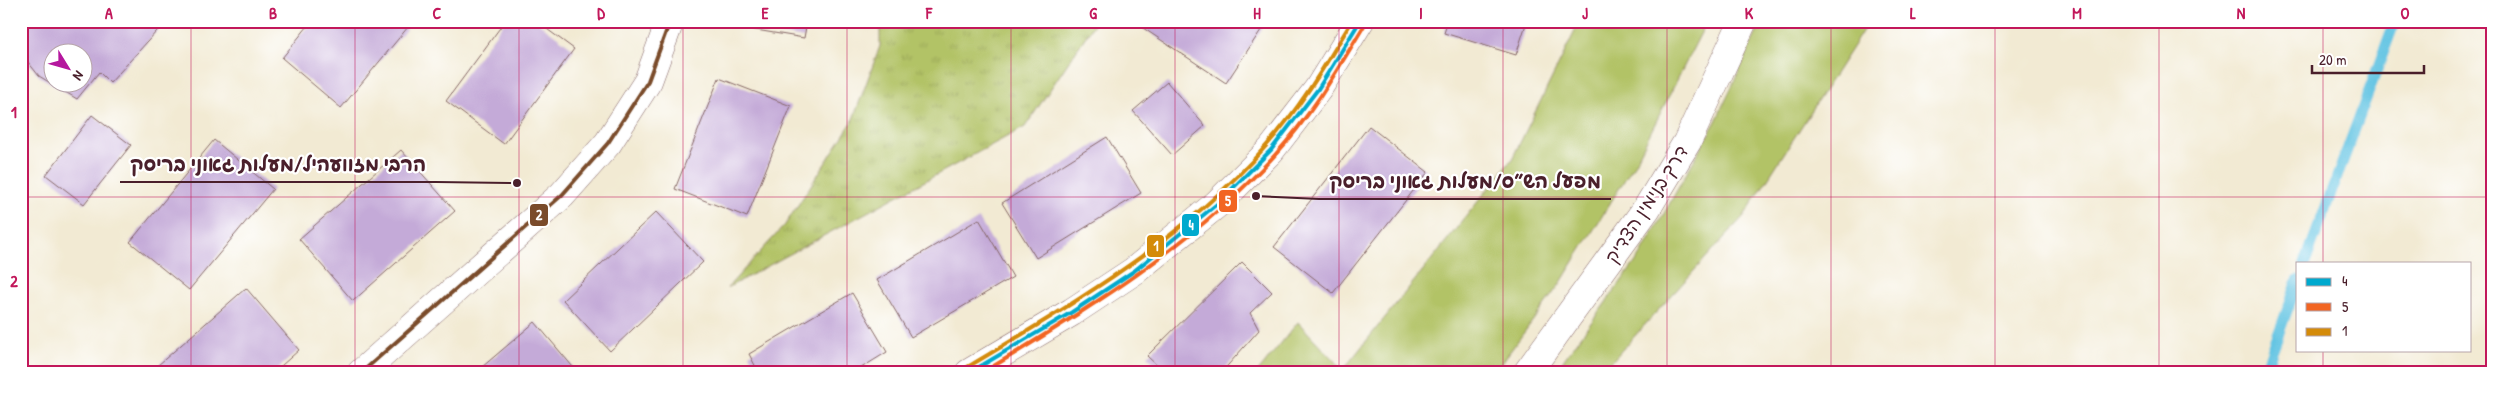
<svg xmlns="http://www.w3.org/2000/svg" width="2514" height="394" font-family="'Patrick Hand','Playpen Sans Hebrew',sans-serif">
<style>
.grass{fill:#b2c366;stroke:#7e7148}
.park{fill:url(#park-tufts);stroke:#7e7148}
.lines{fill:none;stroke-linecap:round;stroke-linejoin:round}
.stream{stroke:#65c5e3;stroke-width:11}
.building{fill:#c4aad8;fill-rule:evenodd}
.minor-casing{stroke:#856666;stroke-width:29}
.tertiary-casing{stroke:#856666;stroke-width:29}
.minor{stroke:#fff;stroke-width:28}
.tertiary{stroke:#fff;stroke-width:28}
.bus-1-casing{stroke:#fff;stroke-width:8}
.bus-2-casing{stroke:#fff;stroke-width:8}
.bus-3-casing{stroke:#fff;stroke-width:8}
.bus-4-casing{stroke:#fff;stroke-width:8}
.bus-1{stroke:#00a9ce;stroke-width:4}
.bus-2{stroke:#f26522;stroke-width:4}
.bus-3{stroke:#d48b09;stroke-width:4}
.bus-4{stroke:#7a4b2a;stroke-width:4}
.grid{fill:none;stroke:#c2185b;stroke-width:1;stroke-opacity:0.55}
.labels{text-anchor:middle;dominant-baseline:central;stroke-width:4.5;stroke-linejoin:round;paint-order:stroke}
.street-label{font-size:19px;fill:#4a1f2b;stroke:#fff}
.leader{fill:none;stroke:#4a1f2b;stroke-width:2}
.callout-dot{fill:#4a1f2b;stroke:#fff;stroke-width:2}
.callout-label{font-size:20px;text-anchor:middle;font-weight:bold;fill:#4a1f2b;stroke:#fff;stroke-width:4.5;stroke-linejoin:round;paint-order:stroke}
.line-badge{stroke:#fff;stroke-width:2}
.badge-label{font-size:14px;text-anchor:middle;font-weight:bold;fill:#fff}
.neatline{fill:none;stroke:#c2185b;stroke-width:2}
.grid-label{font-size:16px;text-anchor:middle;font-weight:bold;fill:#c2185b}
</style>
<defs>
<pattern id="park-tufts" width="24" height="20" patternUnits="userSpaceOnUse" patternTransform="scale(1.25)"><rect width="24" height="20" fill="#b2c366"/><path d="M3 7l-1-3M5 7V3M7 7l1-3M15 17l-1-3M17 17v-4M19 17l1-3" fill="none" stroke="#9ba759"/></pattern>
</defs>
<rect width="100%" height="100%" fill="#fff"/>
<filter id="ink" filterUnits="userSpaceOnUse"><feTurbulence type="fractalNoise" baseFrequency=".02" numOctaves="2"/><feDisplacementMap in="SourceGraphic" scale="10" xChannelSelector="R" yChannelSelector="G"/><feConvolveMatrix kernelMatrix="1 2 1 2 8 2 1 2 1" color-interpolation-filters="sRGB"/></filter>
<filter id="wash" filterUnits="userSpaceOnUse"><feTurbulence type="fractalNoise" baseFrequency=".0096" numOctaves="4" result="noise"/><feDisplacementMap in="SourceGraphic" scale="20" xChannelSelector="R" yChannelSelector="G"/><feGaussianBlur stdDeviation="1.12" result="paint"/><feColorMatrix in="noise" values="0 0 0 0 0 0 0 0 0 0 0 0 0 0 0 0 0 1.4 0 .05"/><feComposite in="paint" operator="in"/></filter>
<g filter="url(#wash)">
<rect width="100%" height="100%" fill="#f2ead3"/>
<g class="grass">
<path d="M1580 21H1707L1635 163 1560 284 1494 373H1257L1298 322 1343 370 1512 159Z"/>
<path d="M1762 21H1869L1744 216 1601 373H1554L1640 256 1716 121Z"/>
</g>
<path class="park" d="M880 21H1096L1025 127 727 288 785 225 852 122 880 46Z"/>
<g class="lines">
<g class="stream">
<path d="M2305 263 2395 21"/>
<path d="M2264 373 2298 281"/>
</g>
</g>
<g id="blocks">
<g class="building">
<path d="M33 21H166L110 83 99 72 77 99 39 76 21 53V32ZM52 52H82V82H52Z"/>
<path d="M312 21H413L341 108 282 58Z"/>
<path d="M505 21H536L574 49 504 144 446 101Z"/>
<path d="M733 21H807L804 38 732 26Z"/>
<path d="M1139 21H1267L1226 83 1137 24Z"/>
<path d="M1448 21H1527L1516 55 1444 33Z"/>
<path d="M719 78 791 106 747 217 675 189Z"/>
<path d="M1167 82 1205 126 1172 155 1133 111Z"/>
<path d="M92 115 131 145 84 204 46 175Z"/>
<path d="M1369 126 1428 172 1333 293 1274 247Z"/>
<path d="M1107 137 1141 193 1036 258 1002 203Z"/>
<path d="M214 140 273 189 189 290 130 242Z"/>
<path d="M401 150 455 211 353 301 299 239Z"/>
<path d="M656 212 703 262 610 351 563 300Z"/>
<path d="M979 219 1013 277 911 337 877 280Z"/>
<path d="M1242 262 1272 292 1250 313 1259 330 1221 373H1165L1147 356Z"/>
<path d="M246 288 299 350 273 373H149Z"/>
<path d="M852 293 887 352 853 373H759L749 354Z"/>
<path d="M535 322 578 373H475Z"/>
</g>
</g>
</g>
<g filter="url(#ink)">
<use href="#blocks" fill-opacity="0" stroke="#856666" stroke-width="1"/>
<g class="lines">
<g class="minor-casing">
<g id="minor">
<path d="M361 373 562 195 608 143 648 81 670 21"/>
<path d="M1527 373 1647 208 1687 142 1743 21"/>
</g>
</g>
<g class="tertiary-casing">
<path id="tertiary" d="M969 373 1072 312 1134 271 1217 204 1271 150 1318 89 1360 21"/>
</g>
<use href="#minor" class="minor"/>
<use href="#tertiary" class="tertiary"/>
<g class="bus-1-casing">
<path id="bus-1" d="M969 373 1072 312 1134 271 1217 204 1271 150 1318 89 1360 21"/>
</g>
<g class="bus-2-casing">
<path id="bus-2" d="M982 373C1087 310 1192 246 1275 155 1311 116 1338 69 1365 24"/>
</g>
<g class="bus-3-casing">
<path id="bus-3" d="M966 368C1073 304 1183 240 1266 146 1300 108 1326 64 1352 21"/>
</g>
<g class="bus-4-casing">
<path id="bus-4" d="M361 373 562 195 608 143 648 81 670 21"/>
</g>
<use href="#bus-1" class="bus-1"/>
<use href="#bus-2" class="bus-2"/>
<use href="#bus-3" class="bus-3"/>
<use href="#bus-4" class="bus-4"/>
</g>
</g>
<path class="grid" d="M191 21V373M355 21V373M519 21V373M683 21V373M847 21V373M1011 21V373M1175 21V373M1339 21V373M1503 21V373M1667 21V373M1831 21V373M1995 21V373M2159 21V373M2323 21V263M21 197H2493M2323 350V373"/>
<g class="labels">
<g class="street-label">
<text transform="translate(1646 204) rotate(-57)">דרך בנימין הצדיק</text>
</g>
</g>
<path class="leader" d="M517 183L436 182H120M1256 196L1319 199H1611"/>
<g class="callout-dot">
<circle cx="517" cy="183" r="5"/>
<circle cx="1256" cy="196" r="5"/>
</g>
<g class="callout-label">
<text x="278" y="171">הרבי מזוועהיל/מעלות גאוני בריסק</text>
<text x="1465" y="188">מפעל הש״ס/מעלות גאוני בריסק</text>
</g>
<g class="line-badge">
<rect x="1218" y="189" width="20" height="24" rx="5" fill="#f26522"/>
<rect x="529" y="203" width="20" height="24" rx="5" fill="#7a4b2a"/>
<rect x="1181" y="213" width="19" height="24" rx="5" fill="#00a9ce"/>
<rect x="1146" y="234" width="19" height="24" rx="5" fill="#d48b09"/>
</g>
<g class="badge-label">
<text x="1228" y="206">5</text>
<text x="539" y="220">2</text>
<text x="1191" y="230">4</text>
<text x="1156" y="251">1</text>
</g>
<rect width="2514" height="394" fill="none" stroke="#fff" stroke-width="55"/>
<rect x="2296" y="262" width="175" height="90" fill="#ffffff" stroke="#b7a5aa"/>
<rect x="2306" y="278" width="25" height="8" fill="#00a9ce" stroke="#b7a5aa"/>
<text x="2342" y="286" font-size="15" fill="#4a1f2b">4</text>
<rect x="2306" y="303" width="25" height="8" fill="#f26522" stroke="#b7a5aa"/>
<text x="2342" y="312" font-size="15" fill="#4a1f2b">5</text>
<rect x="2306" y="328" width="25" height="8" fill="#d48b09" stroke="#b7a5aa"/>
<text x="2342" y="336" font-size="15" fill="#4a1f2b">1</text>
<g transform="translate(68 68) rotate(127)"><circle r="24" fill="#ffffff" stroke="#b7a5aa"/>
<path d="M0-4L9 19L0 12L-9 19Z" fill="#b5179e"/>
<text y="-8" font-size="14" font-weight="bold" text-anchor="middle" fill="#4a1f2b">N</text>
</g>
<path d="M2312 65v8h112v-8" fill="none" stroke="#4a1f2b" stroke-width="2.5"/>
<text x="2319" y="65" font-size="15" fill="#4a1f2b" stroke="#ffffff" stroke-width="4" paint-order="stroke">20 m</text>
<rect x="28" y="28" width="2458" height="338" class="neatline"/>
<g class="grid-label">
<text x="109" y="19">A</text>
<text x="273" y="19">B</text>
<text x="437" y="19">C</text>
<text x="601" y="19">D</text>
<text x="765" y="19">E</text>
<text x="929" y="19">F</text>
<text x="1093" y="19">G</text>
<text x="1257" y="19">H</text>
<text x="1421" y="19">I</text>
<text x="1585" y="19">J</text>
<text x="1749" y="19">K</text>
<text x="1913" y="19">L</text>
<text x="2077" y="19">M</text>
<text x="2241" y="19">N</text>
<text x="2405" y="19">O</text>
<text x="14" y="118">1</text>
<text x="14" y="287">2</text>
</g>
</svg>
